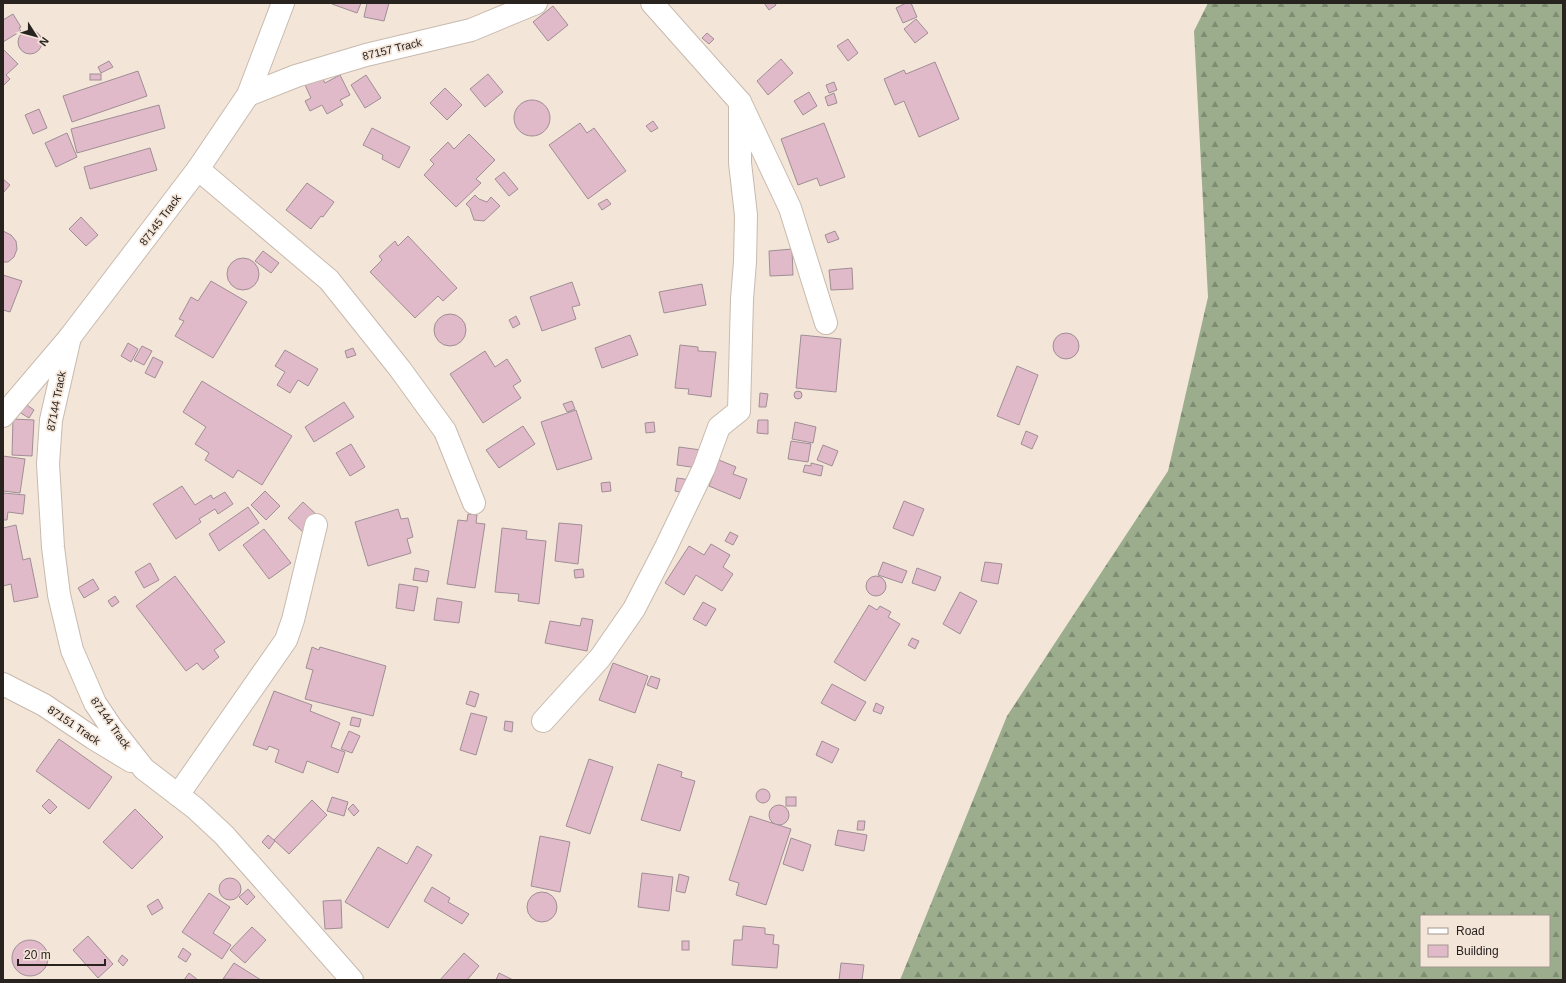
<svg xmlns="http://www.w3.org/2000/svg" width="1566" height="983" font-family="Helvetica,sans-serif">
<style>
.forest{fill:url(#forest-firs);fill-rule:evenodd}
.building{fill:#e1bac9;stroke:#a08e95}
.lines{fill:none;stroke-linecap:round;stroke-linejoin:round}
.minor-casing{stroke:#c8baae;stroke-width:24}
.minor{stroke:#fff;stroke-width:22}
.labels{text-anchor:middle;dominant-baseline:central;stroke-width:3.5;stroke-linejoin:round;paint-order:stroke}
.street-label{font-size:11px;fill:#28231f;stroke:#f4e5d9}
</style>
<defs>
<pattern id="forest-firs" width="22" height="20" patternUnits="userSpaceOnUse"><rect width="22" height="20" fill="#9bad8d"/><path d="M5 1l3.5 6h-7zM16 11l3.5 6h-7z" fill="#7e8c73"/></pattern>
</defs>
<rect width="100%" height="100%" fill="#f4e5d9"/>
<path class="forest" d="M1208 3H1563V980H900L1007 716 1168 471 1208 297 1194 31ZM1421 916H1549V966H1421Z"/>
<g class="building">
<path d="M333 3H361L357 13 332 4Z"/>
<path d="M367 3H389L384 21 364 17Z"/>
<path d="M764 3H775L776 5 769 10Z"/>
<path d="M906 3H911L917 17 903 23 896 8Z"/>
<path d="M553 6 568 25 548 41 533 22Z"/>
<path d="M13 14 21 27 19 28 21 31 3 42V20Z"/>
<path d="M916 19 928 33 915 43 904 29Z"/>
<circle cx="30" cy="42" r="12"/>
<path d="M707 33 714 39 709 44 702 38Z"/>
<path d="M848 39 858 53 848 61 837 46Z"/>
<path d="M3 49 18 64 6 75 10 79 3 86Z"/>
<path d="M781 59 793 73 768 95 757 81Z"/>
<path d="M109 61 113 67 101 73 98 67Z"/>
<path d="M935 62 959 119 919 137 904 101 895 105 884 79 904 70 906 74Z"/>
<path d="M138 71 147 96 72 122 63 96Z"/>
<rect x="90" y="74" width="11" height="6"/>
<path d="M488 74 503 92 485 107 470 89Z"/>
<path d="M340 75 350 95 340 100 343 105 327 114 322 105 310 111 305 101 311 98 305 85 322 77 325 83Z"/>
<path d="M366 75 381 98 365 108 351 85Z"/>
<path d="M834 82 837 90 829 93 826 85Z"/>
<path d="M445 88 462 105 447 120 430 103Z"/>
<path d="M809 92 817 106 803 115 794 101Z"/>
<path d="M834 93 837 103 828 106 825 97Z"/>
<circle cx="532" cy="118" r="18"/>
<path d="M159 105 165 128 77 153 71 129Z"/>
<path d="M39 109 47 128 33 134 25 115Z"/>
<path d="M653 121 658 128 651 132 646 126Z"/>
<path d="M580 123 587 133 594 128 626 171 588 199 549 145Z"/>
<path d="M824 123 845 177 820 186 817 178 798 185 781 139Z"/>
<path d="M372 128 410 147 399 168 382 159 383 155 363 145Z"/>
<path d="M67 133 77 157 56 167 45 143Z"/>
<path d="M469 134 495 160 476 179 481 183 456 207 424 175 434 164 430 160 448 142 454 149Z"/>
<path d="M150 148 157 170 90 189 84 167Z"/>
<path d="M504 172 518 189 509 196 495 179Z"/>
<path d="M3 179 10 185 3 193Z"/>
<path d="M307 183 334 202 323 217 321 216 311 229 286 210Z"/>
<path d="M475 195 479 199 487 202 491 197 500 206 484 221 474 220 470 208 466 204Z"/>
<path d="M607 199 611 204 602 210 598 204Z"/>
<path d="M81 217 98 235 86 246 69 229Z"/>
<path d="M3 231 11 235 16 241 17 249 14 257 8 262H3Z"/>
<path d="M835 231 839 239 828 243 825 235Z"/>
<path d="M408 236 457 288 443 301 438 296 415 318 370 272 382 260 379 256 395 241 398 246Z"/>
<path d="M792 249 793 275 770 276 769 251Z"/>
<path d="M263 251 279 263 271 273 255 261Z"/>
<circle cx="243" cy="274" r="16"/>
<path d="M852 268 853 289 831 290 829 270Z"/>
<path d="M3 275 22 281 10 312 3 310Z"/>
<path d="M211 281 247 302 213 358 175 336 184 321 179 319 191 297 198 301Z"/>
<path d="M572 282 580 305 572 307 576 319 542 331 530 297Z"/>
<path d="M702 284 706 305 664 313 659 292Z"/>
<circle cx="450" cy="330" r="16"/>
<path d="M516 316 520 324 513 328 509 320Z"/>
<circle cx="1066" cy="346" r="13"/>
<path d="M630 335 638 355 602 368 595 348Z"/>
<path d="M801 335 841 339 836 392 796 388Z"/>
<path d="M128 343 138 349 131 362 121 356Z"/>
<path d="M680 345 698 347V351L716 352 711 397 688 394 689 389 675 388Z"/>
<path d="M142 346 152 351 144 365 134 360Z"/>
<path d="M353 348 356 355 347 358 345 351Z"/>
<path d="M285 350 318 369 308 386 298 380 290 393 277 385 285 372 275 366Z"/>
<path d="M485 351 495 367 507 359 521 381 513 386 521 398 483 423 450 374Z"/>
<path d="M153 357 163 362 155 378 145 373Z"/>
<path d="M1017 366 1038 375 1019 425 997 416Z"/>
<path d="M202 381 292 436 262 485 238 470 233 478 205 460 209 453 195 444 206 427 183 412Z"/>
<circle cx="798" cy="395" r="4"/>
<path d="M760 393 768 394 766 407H759Z"/>
<path d="M572 401 575 409 567 412 563 404Z"/>
<path d="M344 402 354 417 314 442 305 427Z"/>
<path d="M24 403 34 410 29 418 19 412Z"/>
<path d="M576 410 592 459 557 470 541 422Z"/>
<path d="M13 419 34 420 32 456 12 455Z"/>
<path d="M758 420H768V434L757 433Z"/>
<path d="M654 422 655 432 646 433 645 423Z"/>
<path d="M795 422 816 427 813 443 792 439Z"/>
<path d="M523 426 535 444 499 468 486 450Z"/>
<path d="M1026 431 1038 436 1032 449 1021 444Z"/>
<path d="M791 441 811 444 808 462 788 459Z"/>
<path d="M351 444 365 467 350 476 336 453Z"/>
<path d="M823 445 838 451 832 466 817 460Z"/>
<path d="M679 447 701 450 698 468 677 465Z"/>
<path d="M3 456 25 459 20 493 3 491Z"/>
<path d="M719 460 736 467 733 474 747 479 740 499 709 486Z"/>
<path d="M811 463 823 466 821 476 803 472 805 465 811 466Z"/>
<path d="M677 478 691 480 689 494 675 491Z"/>
<path d="M610 482 611 491 602 492 601 483Z"/>
<path d="M182 486 195 505 211 495 213 499 225 492 233 504 218 514 215 509 199 519 201 522 176 539 153 504Z"/>
<path d="M265 491 280 506 266 520 251 505Z"/>
<path d="M3 493 25 495 23 514 8 512 7 520H3Z"/>
<path d="M904 501 924 509 913 536 893 528Z"/>
<path d="M303 502 319 517 304 533 288 518Z"/>
<path d="M248 507 259 523 219 551 209 534Z"/>
<path d="M398 509 401 519 408 518 413 537 407 539 411 553 368 566 355 522Z"/>
<path d="M468 514 477 515 476 523 485 524 475 588 447 584 458 520 467 521Z"/>
<path d="M559 523 582 525 578 564 555 561Z"/>
<path d="M16 525 23 560 30 558 38 597 14 602 11 584 3 586V528Z"/>
<path d="M502 528 527 531 526 539 546 541 539 604 518 601 519 594 495 592Z"/>
<path d="M264 529 291 563 269 579 243 545Z"/>
<path d="M730 532 738 536 733 545 725 541Z"/>
<path d="M711 544 730 555 723 567 733 574 722 591 696 575 684 595 665 583 689 546 704 555Z"/>
<path d="M883 562 907 571 902 583 878 575Z"/>
<path d="M985 562 1002 564 998 584 981 581Z"/>
<path d="M150 563 159 580 144 588 135 572Z"/>
<path d="M415 568 429 571 427 582 413 580Z"/>
<path d="M917 568 941 577 935 591 912 583Z"/>
<path d="M583 569 584 577 575 578 574 570Z"/>
<path d="M175 576 225 642 214 650 219 657 203 670 197 663 186 671 136 606Z"/>
<circle cx="876" cy="586" r="10"/>
<path d="M93 579 99 589 84 598 78 588Z"/>
<path d="M399 584 418 587 414 611 396 608Z"/>
<path d="M960 592 977 601 960 634 943 624Z"/>
<path d="M115 596 119 602 112 607 108 601Z"/>
<path d="M437 598 462 602 459 623 434 620Z"/>
<path d="M703 602 716 609 706 626 693 619Z"/>
<path d="M869 605 877 610 880 606 891 612 888 617 900 624 865 681 834 662Z"/>
<path d="M582 618 593 620 587 651 545 643 550 621 580 626Z"/>
<path d="M912 638 919 641 915 649 908 645Z"/>
<path d="M312 647 319 650 320 647 386 666 373 716 305 699 313 670 306 668Z"/>
<path d="M613 663 648 676 635 713 599 700Z"/>
<path d="M651 676 660 679 657 689 647 685Z"/>
<path d="M832 684 866 702 855 721 821 703Z"/>
<path d="M274 691 312 705 310 711 340 723 331 747 345 752 338 773 307 761 303 773 275 762 279 750 269 746 267 750 253 745Z"/>
<path d="M470 691 479 694 475 707 466 704Z"/>
<path d="M876 703 884 707 881 714 873 711Z"/>
<path d="M471 713 487 717 476 755 460 750Z"/>
<path d="M352 717 361 719 359 727 350 725Z"/>
<path d="M505 721 513 722 512 732 504 730Z"/>
<path d="M349 731 360 736 352 753 341 749Z"/>
<path d="M59 739 112 777 89 809 36 771Z"/>
<path d="M822 741 839 749 832 763 816 755Z"/>
<path d="M589 759 613 767 590 834 566 826Z"/>
<path d="M658 764 682 772 681 777 695 781 680 831 641 820Z"/>
<circle cx="763" cy="796" r="7"/>
<path d="M332 797 348 802 344 816 327 811Z"/>
<rect x="786" y="797" width="10" height="9"/>
<path d="M49 799 57 807 50 814 42 806Z"/>
<path d="M312 800 327 815 289 854 274 840Z"/>
<path d="M353 804 359 811 354 816 348 809Z"/>
<circle cx="779" cy="815" r="10"/>
<path d="M135 809 163 837 132 869 103 842Z"/>
<path d="M750 816 791 829 766 905 736 895 739 883 729 880Z"/>
<path d="M858 821H865L864 830H857Z"/>
<path d="M838 830 867 835 864 851 835 845Z"/>
<path d="M268 835 275 841 269 849 262 842Z"/>
<path d="M540 836 570 842 560 892 531 886Z"/>
<path d="M791 838 811 845 803 871 783 864Z"/>
<path d="M417 846 432 855 388 928 345 902 378 847 407 864Z"/>
<path d="M642 873 673 877 669 911 638 907Z"/>
<path d="M679 874 689 877 685 893 676 891Z"/>
<circle cx="230" cy="889" r="11"/>
<path d="M432 887 450 898 448 902 469 914 462 924 424 901Z"/>
<path d="M248 889 255 897 247 905 239 897Z"/>
<circle cx="542" cy="907" r="15"/>
<path d="M209 893 230 907 213 933 231 945 222 959 182 932Z"/>
<path d="M158 899 163 908 152 915 147 906Z"/>
<path d="M341 900 342 928 325 929 323 901Z"/>
<path d="M743 926 765 928V934L774 935 773 944 779 945 777 968 732 965 734 940H742Z"/>
<path d="M252 927 266 940 245 963 230 950Z"/>
<path d="M88 936 113 964 98 978 73 950Z"/>
<circle cx="30" cy="958" r="18"/>
<rect x="682" y="941" width="7" height="9"/>
<path d="M183 948 191 954 186 962 178 957Z"/>
<path d="M464 953 479 966 467 980H440Z"/>
<path d="M122 955 128 960 123 966 118 961Z"/>
<path d="M234 963 261 980 223 979Z"/>
<path d="M841 963 864 965 862 980H839Z"/>
<path d="M189 973 198 980H184Z"/>
<path d="M499 973 513 980H496Z"/>
</g>
<g class="lines">
<g class="minor-casing">
<g id="minor">
<path d="M652 3 740 102 790 208 826 323"/>
<path d="M248 95 296 76 366 55 471 30 536 3"/>
<path d="M198 169 329 280 400 369 445 431 474 503"/>
<path d="M70 337 51 420 48 464 53 547 59 595 72 650 95 703 111 727 144 769 195 808 224 835 352 980"/>
<path d="M3 416 70 337 198 169 248 95 283 3"/>
<path d="M3 684 44 705 93 738 131 761"/>
<path d="M543 721 600 658 634 609 666 547 704 468 719 427 739 411 742 299 745 262 746 215 740 163V102"/>
<path d="M178 795 286 640 293 620 316 525"/>
</g>
</g>
<use href="#minor" class="minor"/>
</g>
<g class="labels">
<g class="street-label">
<text transform="translate(392 49) rotate(-14)">87157 Track</text>
<text transform="translate(160 220) rotate(-53)">87145 Track</text>
<text transform="translate(56 401) rotate(-79)">87144 Track</text>
<text transform="translate(111 723) rotate(55)">87144 Track</text>
<text transform="translate(74 725) rotate(34)">87151 Track</text>
</g>
</g>
<rect width="1566" height="983" fill="none" stroke="#28231f" stroke-width="8"/>
<rect x="1420" y="915" width="130" height="52" fill="#f4e5d9" stroke="#a2978f"/>
<rect x="1428" y="928" width="20" height="6" fill="#ffffff" stroke="#a2978f"/>
<text x="1456" y="935" font-size="12" fill="#28231f">Road</text>
<rect x="1428" y="945" width="20" height="12" fill="#e1bac9" stroke="#a2978f"/>
<text x="1456" y="955" font-size="12" fill="#28231f">Building</text>
<g transform="translate(36 36) rotate(126)" stroke="#f4e5d9" stroke-width="3" paint-order="stroke">
<path d="M0-3L7 15L0 10L-7 15Z" fill="#28231f"/>
<text y="-6" font-size="11" font-weight="bold" text-anchor="middle" fill="#28231f">N</text>
</g>
<path d="M18 959v6h87v-6" fill="none" stroke="#28231f" stroke-width="2"/>
<text x="24" y="959" font-size="12" fill="#28231f" stroke="#f4e5d9" stroke-width="3" paint-order="stroke">20 m</text>
</svg>
